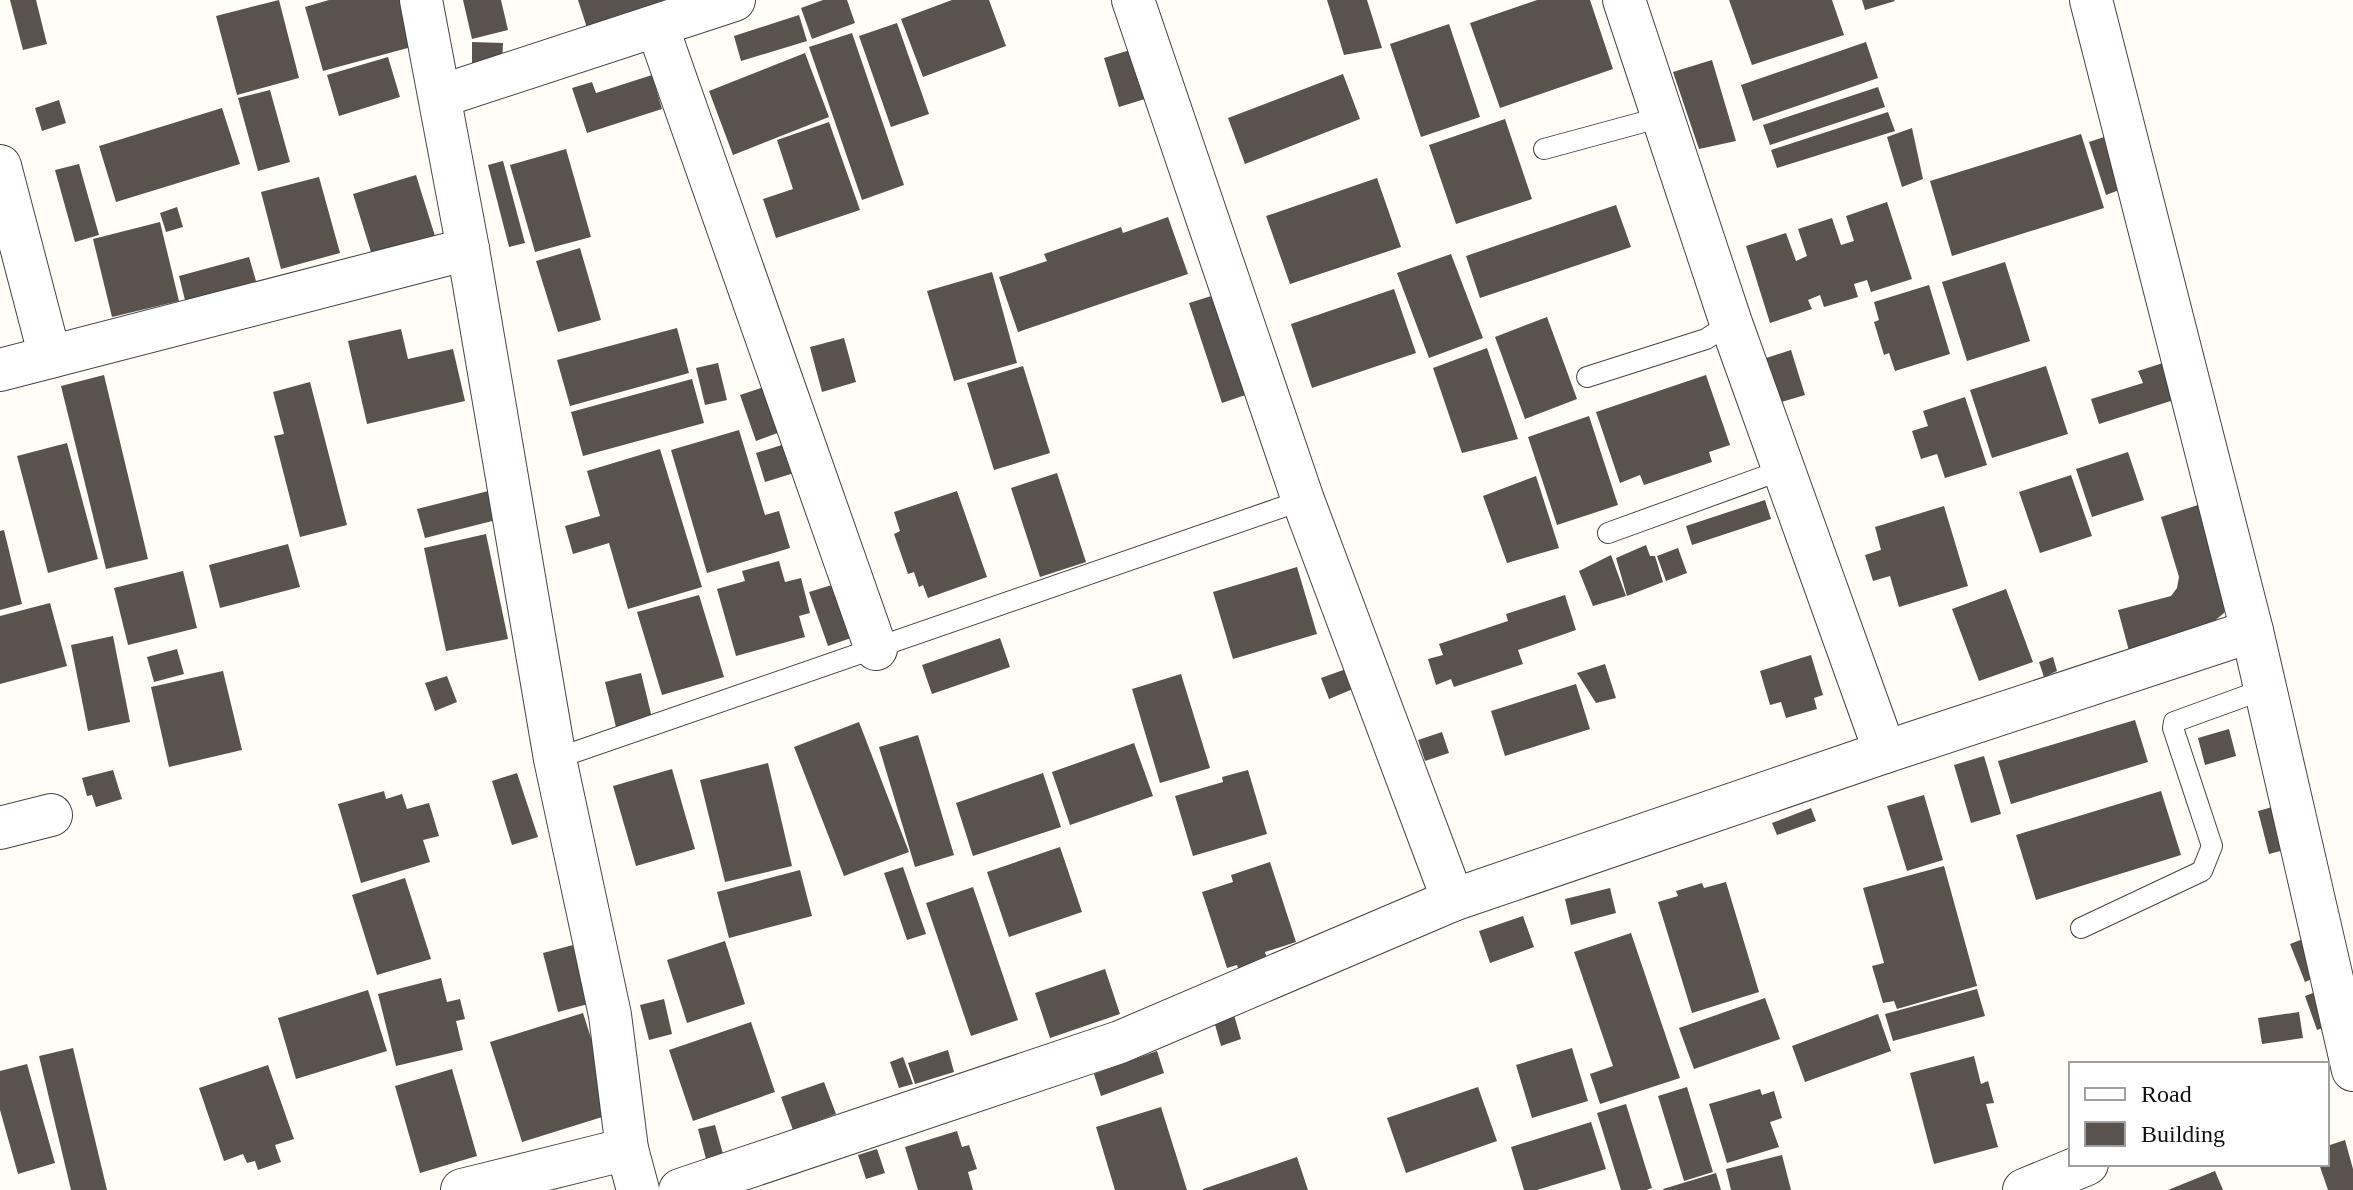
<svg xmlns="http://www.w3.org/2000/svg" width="2353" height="1190" font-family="Georgia,serif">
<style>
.building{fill:#5a524d}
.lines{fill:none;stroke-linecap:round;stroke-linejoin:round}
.service-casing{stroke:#444;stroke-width:22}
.minor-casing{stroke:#444;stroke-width:44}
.service{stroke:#fff;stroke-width:20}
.minor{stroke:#fff;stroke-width:42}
</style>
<rect width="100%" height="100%" fill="#fffdf5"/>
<g class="building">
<path d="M10 0H36L47 44 23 50Z"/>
<path d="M279 0 299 78 237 95 216 16Z"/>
<path d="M329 0H402L415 46 323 71 305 7Z"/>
<path d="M463 0H501L508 30 472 39Z"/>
<path d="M578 0H666L668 6 588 31Z"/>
<path d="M823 0H847L855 23 812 39 801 8Z"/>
<path d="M952 0H989L1006 46 923 77 901 19Z"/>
<path d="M1327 0H1367L1382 48 1344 55Z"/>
<path d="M1537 0H1590L1613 69 1500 108 1470 23Z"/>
<path d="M1729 0H1832L1844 35 1752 65Z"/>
<path d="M1862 0H1894L1895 1 1865 10Z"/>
<path d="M799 15 807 41 741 61 734 36Z"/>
<path d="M897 23 929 114 891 127 859 36Z"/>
<path d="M1449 24 1480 117 1421 137 1390 44Z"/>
<path d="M852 33 904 185 862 200 809 47Z"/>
<path d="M472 42 503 43 502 65 472 64Z"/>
<path d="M1866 42 1878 78 1753 121 1741 85Z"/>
<path d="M1130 50 1145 99 1119 107 1104 58Z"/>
<path d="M805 53 829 117 733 155 709 91Z"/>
<path d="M388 57 400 97 339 116 327 75Z"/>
<path d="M1712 60 1736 141 1699 149 1673 72Z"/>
<path d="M1343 74 1360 119 1245 164 1228 118Z"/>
<path d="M652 75 662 109 587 133 572 88 592 82 596 93Z"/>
<path d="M1878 87 1885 107 1770 145 1763 125Z"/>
<path d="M270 90 290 162 258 171 238 98Z"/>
<path d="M59 100 66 123 42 131 35 108Z"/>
<path d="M222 108 240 164 116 202 99 146Z"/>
<path d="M1888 112 1895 131 1777 168 1771 150Z"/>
<path d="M1505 119 1532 199 1456 224 1429 145Z"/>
<path d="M829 122 860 210 776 238 763 199 793 189 777 140Z"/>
<path d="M1912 128 1923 179 1902 187 1887 137Z"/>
<path d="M2116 133 2130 186 2106 195 2089 142Z"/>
<path d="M2081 134 2104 208 1952 256 1930 181Z"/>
<path d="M566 149 591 237 535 252 510 165Z"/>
<path d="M503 161 525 243 509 247 488 165Z"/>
<path d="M79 164 99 235 75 242 55 170Z"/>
<path d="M416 175 438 246 375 265 353 194Z"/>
<path d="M319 177 340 253 281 269 261 192Z"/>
<path d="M1377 178 1401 247 1290 284 1266 216Z"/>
<path d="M1887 202 1912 279 1871 292 1867 280 1854 284 1858 297 1824 307 1820 295 1808 300 1812 309 1770 323 1746 246 1786 233 1796 261 1807 256 1798 229 1832 218 1841 245 1854 241 1846 216Z"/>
<path d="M1616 205 1631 247 1480 298 1466 256Z"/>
<path d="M177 207 183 227 166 232 160 213Z"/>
<path d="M1168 217 1188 274 1018 332 999 277 1047 261 1044 254 1121 227 1123 233Z"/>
<path d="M160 222 179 301 112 317 93 239Z"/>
<path d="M580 248 601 320 558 332 536 261Z"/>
<path d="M1451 254 1483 338 1429 358 1397 273Z"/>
<path d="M249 257 258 288 187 308 179 276Z"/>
<path d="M2005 262 2030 341 1967 361 1942 282Z"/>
<path d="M992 272 1017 363 954 381 927 291Z"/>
<path d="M1929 285 1950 354 1895 371 1889 353 1884 355 1874 322 1879 320 1874 302Z"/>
<path d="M1394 289 1416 353 1312 388 1291 324Z"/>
<path d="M1224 292 1257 391 1222 403 1189 303Z"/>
<path d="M1547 317 1577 399 1525 419 1495 337Z"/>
<path d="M677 328 689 373 570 406 557 360Z"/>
<path d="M401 329 408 359 453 349 465 401 367 424 348 341Z"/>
<path d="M844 338 856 382 822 392 810 347Z"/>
<path d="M1487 348 1518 439 1462 453 1433 368Z"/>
<path d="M1791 350 1805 395 1771 405 1757 361Z"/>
<path d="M2166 362 2177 399 2099 424 2091 399 2143 383 2138 371Z"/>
<path d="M718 363 727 400 705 405 696 368Z"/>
<path d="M1023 366 1050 453 994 470 967 383Z"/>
<path d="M2046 366 2068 434 1992 458 1970 390Z"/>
<path d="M104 375 148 559 106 569 61 386Z"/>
<path d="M1706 375 1730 445 1709 452 1712 462 1644 485 1640 475 1620 483 1596 412Z"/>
<path d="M692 379 704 423 583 456 571 412Z"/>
<path d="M310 382 347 525 300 537 274 436 284 434 273 392Z"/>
<path d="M767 386 783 431 756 441 740 395Z"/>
<path d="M1965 397 1987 465 1945 478 1937 454 1921 459 1912 431 1928 426 1923 411Z"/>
<path d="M1589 416 1618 505 1557 525 1528 437Z"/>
<path d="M739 430 765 515 779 511 790 548 707 573 671 450Z"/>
<path d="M67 443 98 559 48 573 17 456Z"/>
<path d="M785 444 794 473 765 482 756 453Z"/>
<path d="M660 449 702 587 628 609 609 543 573 554 565 526 600 516 587 471Z"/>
<path d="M2128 452 2144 500 2092 517 2076 469Z"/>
<path d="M1057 473 1086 562 1040 577 1011 488Z"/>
<path d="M2071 475 2092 536 2040 553 2019 492Z"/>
<path d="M1536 476 1559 548 1507 563 1483 496Z"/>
<path d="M504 487 512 516 425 538 417 509Z"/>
<path d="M957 491 987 577 928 598 923 585 919 587 914 572 908 574 894 534 900 531 894 512Z"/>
<path d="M1765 500 1771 519 1692 545 1686 526Z"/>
<path d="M2204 503 2229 602 2224 613 2211 624 2129 651 2118 610 2171 596 2177 588 2179 577 2161 517Z"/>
<path d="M1944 506 1968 586 1899 607 1890 576 1873 581 1865 555 1881 550 1875 527Z"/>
<path d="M4 530 22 604 0 610V531Z"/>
<path d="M486 534 508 639 446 651 424 548Z"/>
<path d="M288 544 300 587 220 608 209 565Z"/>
<path d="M1646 545 1650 556H1655L1663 582 1627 596 1616 558Z"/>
<path d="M1678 548 1687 573 1666 581 1657 556Z"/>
<path d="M1611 555 1626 596 1593 606 1579 571Z"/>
<path d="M779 561 785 582 801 578 810 613 799 616 805 637 736 656 717 589 745 581 742 571Z"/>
<path d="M1297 567 1317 634 1233 659 1213 592Z"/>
<path d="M183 571 197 628 128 645 114 588Z"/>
<path d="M832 585 851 638 828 646 809 592Z"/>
<path d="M2006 589 2033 662 1979 681 1952 609Z"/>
<path d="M699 595 724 677 662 695 637 612Z"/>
<path d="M1565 595 1576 630 1518 650 1523 664 1454 687 1451 679 1436 685 1428 659 1443 655 1439 644 1508 621 1506 614Z"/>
<path d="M50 603 67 666 0 684V616Z"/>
<path d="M113 636 130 722 88 731 71 645Z"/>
<path d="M1000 638 1010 667 932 694 922 665Z"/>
<path d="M177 649 184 674 154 682 147 657Z"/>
<path d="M1811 655 1823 695 1814 698 1817 709 1786 718 1781 702 1770 705 1760 671Z"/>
<path d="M2053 657 2057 671 2044 677 2039 662Z"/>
<path d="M1605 664 1616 698 1596 703 1577 673Z"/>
<path d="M1346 669 1353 689 1329 699 1321 678Z"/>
<path d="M223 671 242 750 169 767 151 687Z"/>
<path d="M641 673 652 718 616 727 605 682Z"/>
<path d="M1181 674 1210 768 1160 783 1132 689Z"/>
<path d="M447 676 457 702 435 711 425 683Z"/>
<path d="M1576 684 1590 729 1505 756 1491 711Z"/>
<path d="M2135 720 2148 762 2011 804 1998 761Z"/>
<path d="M859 722 909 852 844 876 794 747Z"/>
<path d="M2229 729 2236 756 2205 765 2198 738Z"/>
<path d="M1442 732 1449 753 1425 761 1418 740Z"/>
<path d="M918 735 954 855 915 867 879 747Z"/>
<path d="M1134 743 1153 796 1070 825 1052 772Z"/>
<path d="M1984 756 2001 814 1971 823 1954 765Z"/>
<path d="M768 763 792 866 725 882 700 780Z"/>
<path d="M672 769 695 849 636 866 613 786Z"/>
<path d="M113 770 122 799 96 807 92 795 87 796 82 778Z"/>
<path d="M1248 770 1267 834 1193 856 1175 796 1223 782 1222 777Z"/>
<path d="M517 773 538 837 512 845 492 781Z"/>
<path d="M1043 773 1061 827 973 856 956 803Z"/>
<path d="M384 791 386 799 402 794 407 809 429 803 439 836 423 840 430 862 361 883 338 804Z"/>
<path d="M2161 791 2181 855 2036 900 2016 835Z"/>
<path d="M1924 795 1943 860 1907 871 1887 806Z"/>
<path d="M2276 806 2288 849 2269 854 2258 811Z"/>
<path d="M1811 808 1816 821 1777 835 1772 823Z"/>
<path d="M1060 847 1082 912 1009 937 987 872Z"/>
<path d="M1270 862 1296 942 1265 952 1268 962 1239 971 1237 965 1227 968 1202 892 1233 882 1231 875Z"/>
<path d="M1944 866 1977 986 1897 1009 1894 1001 1883 1003 1872 966 1884 963 1863 888Z"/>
<path d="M903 867 926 934 907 940 884 873Z"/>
<path d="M800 870 812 916 729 938 717 892Z"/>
<path d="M405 878 431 959 377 975 352 895Z"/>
<path d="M1726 882 1759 992 1692 1013 1658 902 1678 896 1676 891 1702 883 1704 888Z"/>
<path d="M973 887 1018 1020 971 1036 926 903Z"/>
<path d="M1610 888 1616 913 1571 925 1565 899Z"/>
<path d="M1523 916 1534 947 1490 963 1479 931Z"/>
<path d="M1631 933 1680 1078 1600 1104 1590 1074 1613 1066 1574 952Z"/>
<path d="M2308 937 2323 974 2305 982 2290 944Z"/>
<path d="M725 941 745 1004 687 1023 667 960Z"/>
<path d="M573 945 588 1004 558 1012 543 953Z"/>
<path d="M1105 969 1120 1014 1050 1038 1035 993Z"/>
<path d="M441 978 447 1002 460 999 465 1019 456 1021 463 1050 396 1066 378 994Z"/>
<path d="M1977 989 1985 1016 1893 1041 1885 1014Z"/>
<path d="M368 990 387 1051 296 1079 278 1018Z"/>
<path d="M2321 990 2334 1024 2317 1030 2305 996Z"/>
<path d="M1765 998 1780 1039 1694 1069 1679 1028Z"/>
<path d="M664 999 672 1034 649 1040 640 1005Z"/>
<path d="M2299 1012 2303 1038 2262 1044 2258 1018Z"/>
<path d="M583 1013 615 1113 522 1142 490 1042Z"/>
<path d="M1878 1014 1891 1051 1805 1082 1792 1046Z"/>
<path d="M1234 1015 1241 1039 1221 1046 1214 1021Z"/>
<path d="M751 1022 775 1092 693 1121 669 1050Z"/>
<path d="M73 1048 107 1190H71L39 1056Z"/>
<path d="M1572 1048 1588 1101 1532 1118 1516 1065Z"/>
<path d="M948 1050 954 1072 915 1084 908 1063Z"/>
<path d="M1157 1051 1164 1073 1101 1096 1094 1074Z"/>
<path d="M1974 1056 1981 1084 1988 1081 1994 1103 1986 1104 1998 1147 1934 1164 1910 1073Z"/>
<path d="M903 1057 913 1084 899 1088 890 1062Z"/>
<path d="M27 1064 55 1163 18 1174 0 1110V1071Z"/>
<path d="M268 1065 294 1139 275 1145 281 1162 258 1170 255 1161 247 1163 243 1154 224 1161 199 1088Z"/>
<path d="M452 1069 477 1156 420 1173 395 1086Z"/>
<path d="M824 1082 836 1114 793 1130 781 1097Z"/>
<path d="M1478 1087 1497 1141 1406 1173 1387 1118Z"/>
<path d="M1687 1087 1713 1172 1684 1181 1658 1096Z"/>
<path d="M1760 1089 1762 1095 1774 1091 1782 1118 1770 1122 1779 1147 1727 1163 1709 1104Z"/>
<path d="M1626 1104 1652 1188 1646 1190H1621L1597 1113Z"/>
<path d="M1161 1107 1187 1190H1115L1096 1127Z"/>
<path d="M1591 1122 1606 1169 1537 1190H1524L1511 1147Z"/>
<path d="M715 1125 723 1154 706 1159 698 1129Z"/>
<path d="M957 1131 962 1147 969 1145 977 1169 968 1172 973 1190H918L905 1147Z"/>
<path d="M2345 1140 2353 1169V1190H2328L2319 1164H2327V1146Z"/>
<path d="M877 1149 885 1173 866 1179 858 1155Z"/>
<path d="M1782 1155 1791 1190H1731L1726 1169Z"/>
<path d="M1297 1157 1308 1190H1203V1189Z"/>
<path d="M2215 1171 2223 1190H2168Z"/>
<path d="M1716 1173 1721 1190H1663V1189Z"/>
</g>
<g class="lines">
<g class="service-casing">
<g id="service">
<path d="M1544 149 1662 117"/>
<path d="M1587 377 1706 339 1731 323"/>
<path d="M1608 533 1782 470"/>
<path d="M555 759 1303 500"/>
<path d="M2081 928 2202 871 2212 846 2173 728 2174 722 2265 689"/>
</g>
</g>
<g class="minor-casing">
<g id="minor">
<path d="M421 0 468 249 555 759 610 1015 627 1149 638 1190"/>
<path d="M1133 0 1303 500 1453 900"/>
<path d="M1624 0 1731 323 1885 752"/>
<path d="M2091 0 2252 631 2353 1070"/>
<path d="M657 26 876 649"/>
<path d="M441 96 734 0"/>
<path d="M0 166 50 357"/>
<path d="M0 370 468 249"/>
<path d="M0 828 51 815"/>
<path d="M462 1190 627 1149"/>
<path d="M680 1190 1120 1042 1453 900 1885 752 2252 631"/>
<path d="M2024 1190 2087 1164"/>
</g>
</g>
<use href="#service" class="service"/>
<use href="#minor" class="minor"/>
</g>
<rect x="2069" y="1062" width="260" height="104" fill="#ffffff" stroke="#a0a0a0" stroke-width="2"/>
<rect x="2085" y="1088" width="40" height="12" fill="#ffffff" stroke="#a0a0a0" stroke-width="2"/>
<text x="2141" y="1102" font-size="24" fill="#111111">Road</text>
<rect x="2085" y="1122" width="40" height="24" fill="#5a524d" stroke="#a0a0a0" stroke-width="2"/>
<text x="2141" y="1142" font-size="24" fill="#111111">Building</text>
</svg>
